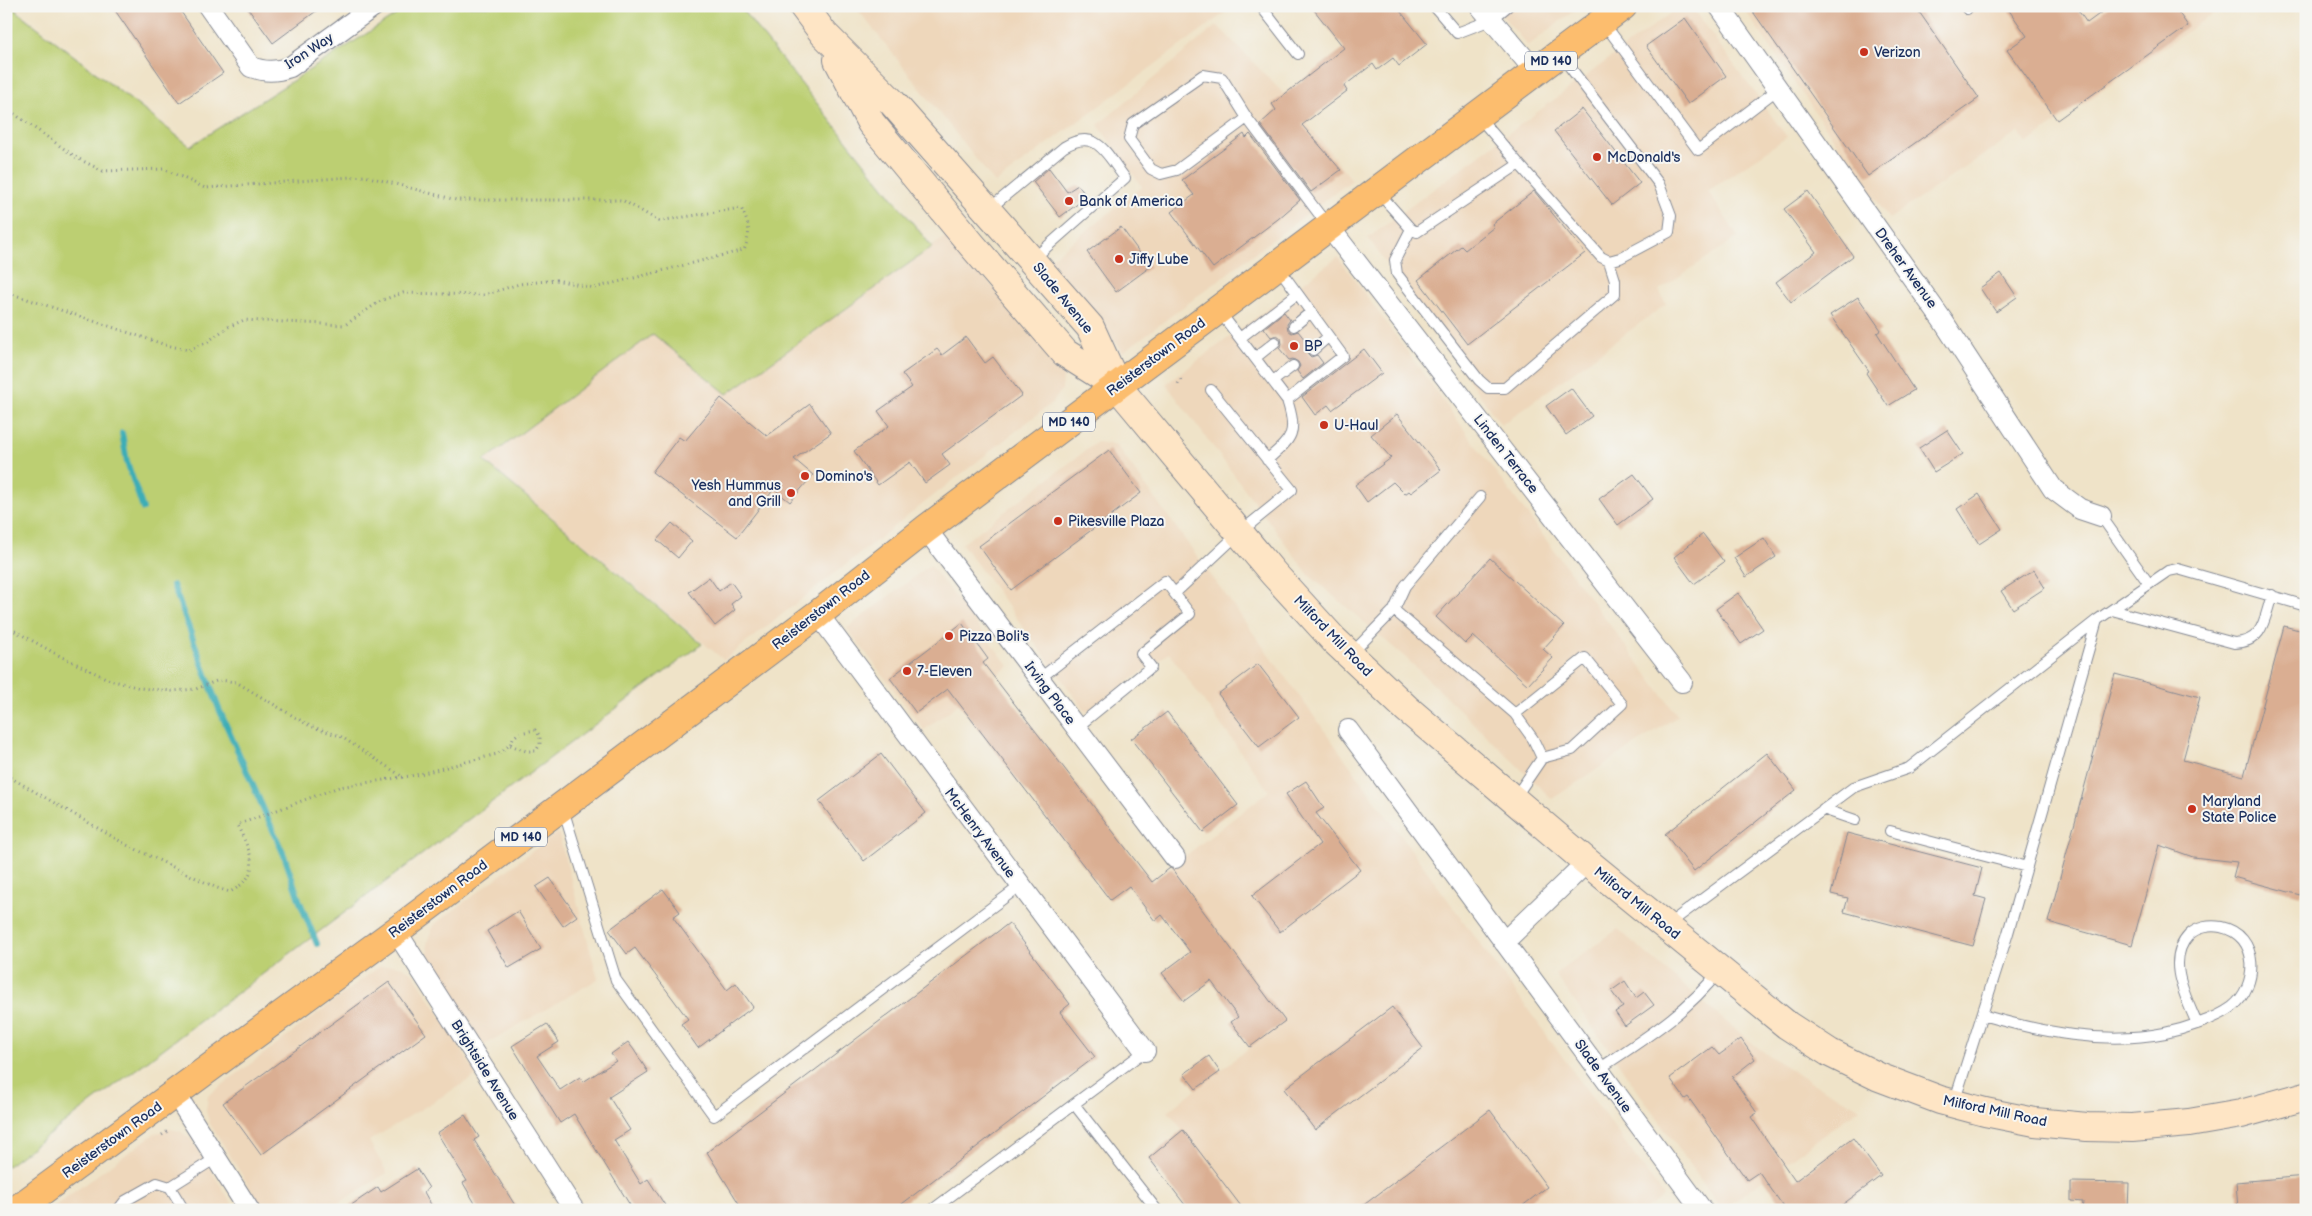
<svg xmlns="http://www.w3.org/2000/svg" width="2312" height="1216" viewBox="0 0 2312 1216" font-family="'Balsamiq Sans',sans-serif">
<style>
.built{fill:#eed7bb}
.green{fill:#bccf72;stroke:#6c7f68}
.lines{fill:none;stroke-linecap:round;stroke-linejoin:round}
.stream{stroke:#3cadb6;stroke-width:6}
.building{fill:#daae92}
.lane-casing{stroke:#858993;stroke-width:12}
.street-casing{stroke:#858993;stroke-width:22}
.secondary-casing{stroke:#858993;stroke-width:30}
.primary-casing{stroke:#858993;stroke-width:30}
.path{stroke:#858993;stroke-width:3;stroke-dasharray:1 4;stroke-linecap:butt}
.lane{stroke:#fff;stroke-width:10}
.street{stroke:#fff;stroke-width:20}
.secondary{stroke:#fee5c5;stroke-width:28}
.primary{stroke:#fcbd6e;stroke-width:28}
.poi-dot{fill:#c8321e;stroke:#f6f6f2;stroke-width:2}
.labels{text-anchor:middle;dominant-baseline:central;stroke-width:4;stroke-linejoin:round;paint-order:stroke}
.shield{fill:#f6f6f2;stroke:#5d6b8a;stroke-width:1}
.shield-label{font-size:12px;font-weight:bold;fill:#1b2f5e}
.street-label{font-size:14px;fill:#1b2f5e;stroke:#f6f6f2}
.poi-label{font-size:14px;fill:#1b2f5e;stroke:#f6f6f2;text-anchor:start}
</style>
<rect width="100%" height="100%" fill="#f6f6f2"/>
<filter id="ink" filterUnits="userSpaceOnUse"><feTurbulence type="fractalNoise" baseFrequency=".02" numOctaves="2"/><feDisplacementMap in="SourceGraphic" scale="10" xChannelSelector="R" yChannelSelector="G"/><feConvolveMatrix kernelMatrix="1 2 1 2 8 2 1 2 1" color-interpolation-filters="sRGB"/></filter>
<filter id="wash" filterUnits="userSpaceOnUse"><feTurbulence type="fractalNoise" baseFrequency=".0096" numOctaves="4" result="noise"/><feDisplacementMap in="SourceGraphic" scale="20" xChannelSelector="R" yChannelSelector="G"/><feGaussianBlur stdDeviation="1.12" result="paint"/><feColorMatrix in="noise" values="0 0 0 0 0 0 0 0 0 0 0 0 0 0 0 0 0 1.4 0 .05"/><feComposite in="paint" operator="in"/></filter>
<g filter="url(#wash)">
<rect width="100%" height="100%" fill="#efe3c8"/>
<path class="built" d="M 855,6 L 1234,6 L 995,183 Z
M 1494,6 L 1580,6 L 1528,46 Z
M 1680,6 L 1691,6 L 1787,137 L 1708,191 L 1738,237 L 1659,290 L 1666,304 L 1501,425 L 1368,238 Z
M 1742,6 L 2224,6 L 2026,144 L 2019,131 L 1889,219 Z
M 1217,25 L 1282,92 L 1352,180 L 1123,352 L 1049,260 L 1142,187 L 1098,125 Z
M 948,235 L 1053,356 L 1063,378 L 1062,390 L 1053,402 L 724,660 L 484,461 L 653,334 L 727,394 Z
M 1338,257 L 1476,446 L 1678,716 L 1552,799 L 1406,658 L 1309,575 L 1166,384 Z
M 1097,442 L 1116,445 L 1664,1196 L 1646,1210 L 1244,1210 L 1168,1111 L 1285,1020 L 1171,867 L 1269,791 L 1169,653 L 1086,712 L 962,544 Z
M 930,565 L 1009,666 L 924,730 L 847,628 Z
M 558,832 L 598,979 L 484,1045 L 429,957 L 427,945 L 429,936 L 435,924 Z
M 1618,929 L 1719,1016 L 1765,1053 L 1812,1083 L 1860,1108 L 1722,1210 L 1555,974 Z
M 392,965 L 403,967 L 414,974 L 477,1075 L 369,1141 L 387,1173 L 328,1210 L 264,1210 L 210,1124 L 206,1111 L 208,1096 L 379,967 Z
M 169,1129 L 180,1131 L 191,1139 L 236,1210 L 49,1210 L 154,1134 Z"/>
<path class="green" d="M 6,6 L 10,6 L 190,146 L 410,6 L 739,6 L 932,247 L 727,394 L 653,334 L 484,461 L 702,644 L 6,1167 Z"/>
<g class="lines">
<path class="stream" d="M 122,433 L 127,462 L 143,509
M 173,585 L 219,709 L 284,855 L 300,902 L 317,944"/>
</g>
<g id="blocks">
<path class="building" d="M 112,6 L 177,6 L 223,73 L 179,103 Z
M 246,6 L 323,6 L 273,43 Z
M 1311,6 L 1396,6 L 1427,44 L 1399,66 L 1393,58 L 1377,70 L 1373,64 L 1344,86 L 1347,91 L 1302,125 L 1341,170 L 1311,192 L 1260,124 L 1276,110 L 1272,104 L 1344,48 Z
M 1749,6 L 1915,6 L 1979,98 L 1868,176 Z
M 2006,6 L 2075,6 L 2087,23 L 2110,6 L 2174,6 L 2188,26 L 2057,120 L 2007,50 L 2027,36 Z
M 1685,18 L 1726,76 L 1688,104 L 1646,46 Z
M 1582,109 L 1640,183 L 1612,205 L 1554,131 Z
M 1244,134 L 1246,138 L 1250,134 L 1300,200 L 1278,219 L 1213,268 L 1171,212 L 1194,195 L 1182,180 Z
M 1049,168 L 1067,192 L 1078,185 L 1087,197 L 1060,217 L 1033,182 Z
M 1534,191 L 1585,253 L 1467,344 L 1418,280 L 1461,246 L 1465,250 L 1494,227 L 1492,224 Z
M 1808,191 L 1853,256 L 1791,302 L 1776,282 L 1816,252 L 1784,209 Z
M 1121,227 L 1150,267 L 1116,292 L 1087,252 Z
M 2001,273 L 2017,297 L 1996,312 L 1980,288 Z
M 1858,297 L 1881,330 L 1877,333 L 1914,390 L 1888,406 L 1866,373 L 1869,371 L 1830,315 Z
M 1284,312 L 1290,320 L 1287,324 L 1288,330 L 1292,333 L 1298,331 L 1309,345 L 1306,348 L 1308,354 L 1311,357 L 1317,355 L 1323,363 L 1303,379 L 1297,371 L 1300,366 L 1298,362 L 1293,359 L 1289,360 L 1279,348 L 1282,344 L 1281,338 L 1277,335 L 1271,337 L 1264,328 Z
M 966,337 L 985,363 L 993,357 L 1022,395 L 942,454 L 950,465 L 925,483 L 910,462 L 878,485 L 854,451 L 889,426 L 878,411 L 912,387 L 902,374 L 937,349 L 942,355 Z
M 1364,349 L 1382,373 L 1332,410 L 1328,405 L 1315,415 L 1302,397 Z
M 1571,388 L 1592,416 L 1566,435 L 1546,406 Z
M 721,398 L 767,436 L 810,404 L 831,433 L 794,459 L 813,475 L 790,502 L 774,489 L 737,537 L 652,472 L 679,437 L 685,441 Z
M 1397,414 L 1441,470 L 1411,493 L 1409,491 L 1405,494 L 1393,482 L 1367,502 L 1355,485 L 1391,458 L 1371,435 Z
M 1947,430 L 1963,454 L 1934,472 L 1919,448 Z
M 1109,450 L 1141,493 L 1011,590 L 979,546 Z
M 1634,474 L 1653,499 L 1618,525 L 1599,499 Z
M 1979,494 L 2002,529 L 1979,544 L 1957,509 Z
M 672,523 L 692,541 L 678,558 L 657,540 Z
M 1703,534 L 1724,562 L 1694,584 L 1674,557 Z
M 1764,538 L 1776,557 L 1746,577 L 1734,558 Z
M 1490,558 L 1564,626 L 1543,649 L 1553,658 L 1528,685 L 1473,636 L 1465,644 L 1436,617 Z
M 2034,570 L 2045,588 L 2013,609 L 2001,591 Z
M 709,577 L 719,591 L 731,582 L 741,596 L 731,604 L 735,610 L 715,626 L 689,592 Z
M 1738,593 L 1763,629 L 1741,644 L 1716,609 Z
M 962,623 L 988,659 L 983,663 L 1152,882 L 1170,868 L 1172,869 L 1285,1021 L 1250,1047 L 1231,1022 L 1238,1017 L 1211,981 L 1184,1001 L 1162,973 L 1190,952 L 1162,915 L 1155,921 L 1129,886 L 1110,900 L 948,689 L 916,713 L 890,678 Z
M 2284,626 L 2306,632 L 2306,874 L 2300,895 L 2233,877 L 2237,862 L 2193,857 L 2159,845 L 2132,945 L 2048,922 L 2115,674 L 2200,697 L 2183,760 L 2244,776 Z
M 1258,664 L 1299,717 L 1259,747 L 1218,694 Z
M 1167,712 L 1238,805 L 1203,832 L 1131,739 Z
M 1767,753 L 1796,790 L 1694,871 L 1665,834 Z
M 881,754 L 926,813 L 864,861 L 819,801 Z
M 1306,781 L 1324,808 L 1316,813 L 1360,870 L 1280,932 L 1252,896 L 1320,844 L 1286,794 Z
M 1847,833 L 1982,868 L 1975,896 L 1986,899 L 1973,946 L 1844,912 L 1848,898 L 1831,894 Z
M 550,878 L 577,916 L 563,926 L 536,887 Z
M 663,889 L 680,912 L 673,917 L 727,990 L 736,983 L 753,1007 L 698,1048 L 681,1024 L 688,1019 L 635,948 L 627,954 L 609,930 Z
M 518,911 L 541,949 L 509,968 L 487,931 Z
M 1009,923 L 1070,1004 L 1060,1012 L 1095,1057 L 894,1210 L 743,1210 L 707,1152 Z
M 1625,981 L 1636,998 L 1644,992 L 1654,1005 L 1625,1026 L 1615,1012 L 1623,1007 L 1611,991 Z
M 389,982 L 426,1034 L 261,1155 L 223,1103 Z
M 1392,1007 L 1423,1048 L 1315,1130 L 1284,1089 Z
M 547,1024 L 559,1042 L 537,1056 L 560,1090 L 580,1077 L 583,1082 L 616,1061 L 611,1054 L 628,1042 L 634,1050 L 648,1072 L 609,1097 L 630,1130 L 614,1140 L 641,1184 L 648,1179 L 668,1210 L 633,1210 L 574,1114 L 560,1123 L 512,1046 Z
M 1741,1039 L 1755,1059 L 1732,1077 L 1757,1113 L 1751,1117 L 1795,1181 L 1853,1138 L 1881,1176 L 1835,1210 L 1786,1210 L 1759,1172 L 1747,1180 L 1688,1097 L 1685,1099 L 1670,1078 L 1712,1047 L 1719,1055 Z
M 1209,1056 L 1220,1072 L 1196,1089 L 1184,1074 Z
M 1490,1110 L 1547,1187 L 1517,1210 L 1357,1210 Z
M 465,1115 L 479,1137 L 474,1140 L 518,1210 L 479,1210 L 463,1183 L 467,1181 L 437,1133 Z
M 1183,1130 L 1244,1210 L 1189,1210 L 1149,1158 Z
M 417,1169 L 429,1188 L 424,1192 L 434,1210 L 344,1210 L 378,1187 L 381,1192 Z
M 2306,1176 L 2306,1210 L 2238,1210 L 2236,1182 Z
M 2071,1182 L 2129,1183 L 2128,1210 L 2082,1210 L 2083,1202 L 2071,1201 Z"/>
</g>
</g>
<g filter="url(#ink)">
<use href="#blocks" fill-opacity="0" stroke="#858993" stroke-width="1"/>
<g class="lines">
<g class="lane-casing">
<path id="lane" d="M 1266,6 L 1263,9 L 1298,54
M 1434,6 L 1457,33 L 1491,20 L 1508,6
M 1965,6 L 1967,9
M 1603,22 L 1698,150 L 1778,89
M 1247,118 L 1177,170 L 1161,174 L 1151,169 L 1129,139 L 1133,124 L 1203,75 L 1222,78 L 1247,118 L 1328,226
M 1519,164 L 1601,257 L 1609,261 L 1620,258 L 1669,232 L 1671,216 L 1659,184 L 1560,54
M 1378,192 L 1411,229 L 1417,232 L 1519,164 L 1478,116
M 989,209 L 1064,147 C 1097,127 1106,154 1125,178 L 1032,260
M 1411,229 L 1395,260 L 1397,274 L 1479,380 L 1488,388 L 1505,388 L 1615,294 L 1615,280 L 1609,261
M 1219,311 L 1287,400 L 1343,356 L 1278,267
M 1294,326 L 1311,312
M 1240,338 L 1297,294
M 1313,350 L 1328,337
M 1255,358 L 1275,342
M 1273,381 L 1293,366
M 1267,460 C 1292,438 1298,434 1287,400
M 2101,516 L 2149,584
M 1175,593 L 1239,533 L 1292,490 L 1211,390
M 1394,610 L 1405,586 L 1480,497
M 2112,610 L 2234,643 C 2264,642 2264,619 2272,595
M 1351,654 L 1394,610 L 1515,714 L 1533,739 L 1542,758 L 1514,799
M 1039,679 L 1165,581 L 1190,614 L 1141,654 L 1151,667 L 1076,728
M 1515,714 L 1585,658 L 1622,704 L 1572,750 L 1542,758
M 563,809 L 616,980 L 714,1116 L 1020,886
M 1823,809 L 1855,820
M 1890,831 L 2027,867
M 1666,926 L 1854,787 L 1909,768 L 2097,620
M 1982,1015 C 2041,1032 2103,1045 2165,1033 C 2184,1029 2216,1019 2232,1007 C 2259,986 2260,935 2221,927 C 2210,925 2197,927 2189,935 C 2165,960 2186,997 2197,1024
M 1599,1069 C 1642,1040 1687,1013 1719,971
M 1954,1103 L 2008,933 L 2097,620 L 2168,571 L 2178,569 L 2306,606
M 1074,1104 L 1157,1210
M 170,1187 L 184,1210
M 118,1210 L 125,1201 L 157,1183 L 170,1187 L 216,1158
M 932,1210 L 1145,1051"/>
</g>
<g class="street-casing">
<path id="street" d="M 208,6 L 251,67 C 265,72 275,72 290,67 L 374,6
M 1480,6 L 1536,72
M 1719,6 L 1943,321 L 2053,489 L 2080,509 L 2101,516
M 1329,227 L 1682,682
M 926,529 L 1175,858
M 818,614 L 1145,1051
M 1348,730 L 1702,1210
M 396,931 L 574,1210
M 1504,942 L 1587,862
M 175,1093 L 249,1210"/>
</g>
<g class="secondary-casing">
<path id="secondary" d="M 803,6 L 824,34 L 891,101 L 1090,327 L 1117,386 L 1273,573 L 1334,640 L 1407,709 L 1587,862 L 1787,1025 L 1830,1053 L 1879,1077 L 1940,1100 L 1985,1112 L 2035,1122 L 2087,1127 L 2132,1128 L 2189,1123 L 2241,1114 L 2306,1096
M 838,60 L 871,123 L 972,245 L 1065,353 L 1117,386"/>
</g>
<g class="primary-casing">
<path id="primary" d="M 16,1210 L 396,931 L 818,614 L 926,529 L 1623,6"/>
</g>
<path class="path" d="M 6,108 L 77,158 L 103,171 L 164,169 L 205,188 L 365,176 L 456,200 L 622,200 L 659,221 L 741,208 C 750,226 751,232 744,250 L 594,288 L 556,280 L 519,284 L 484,295 L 403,293 L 382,300 L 345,325 L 244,320 L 228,327 L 207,342 L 189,350 L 166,345 L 6,292
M 1178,384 L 1181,380 L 1180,376
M 6,626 L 58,655 L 110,680 L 140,688 L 172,691 L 196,689 L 219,680 L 236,682 L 310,726 L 340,736 L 403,777
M 6,775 L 127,845 L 217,888 L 230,892 C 264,874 251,853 237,825 L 339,787 L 416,775 L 497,754 L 510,745 L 513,738 L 519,733 L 535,730 L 540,736 L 540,744 L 536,751 L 526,751 L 510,745
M 162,1135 L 168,1131"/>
<use href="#lane" class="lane"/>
<use href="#street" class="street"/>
<use href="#secondary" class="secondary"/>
<use href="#primary" class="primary"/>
</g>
</g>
<g class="poi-dot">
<circle cx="1864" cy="52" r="5"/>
<circle cx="1597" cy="157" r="5"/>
<circle cx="1069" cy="201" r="5"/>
<circle cx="1119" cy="259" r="5"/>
<circle cx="1294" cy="346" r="5"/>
<circle cx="1324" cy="425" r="5"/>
<circle cx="805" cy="476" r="5"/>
<circle cx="791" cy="493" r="5"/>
<circle cx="1058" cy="521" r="5"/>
<circle cx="949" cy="636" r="5"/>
<circle cx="907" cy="671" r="5"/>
<circle cx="2192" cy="809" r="5"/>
</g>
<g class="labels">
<g class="shield">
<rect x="1525" y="51.5" width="52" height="19" rx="4"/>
<rect x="1043" y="412.5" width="52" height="19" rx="4"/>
<rect x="495" y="827.5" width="52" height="19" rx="4"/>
</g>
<g class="shield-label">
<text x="1551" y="61">MD 140</text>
<text x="1069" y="422">MD 140</text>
<text x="521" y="837">MD 140</text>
</g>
<g class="street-label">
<text transform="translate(309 51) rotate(-33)">Iron Way</text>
<text transform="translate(1906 268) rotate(54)">Dreher Avenue</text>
<text transform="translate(1063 298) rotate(51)">Slade Avenue</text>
<text transform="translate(1156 357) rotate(-37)">Reisterstown Road</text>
<text transform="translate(1506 454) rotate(52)">Linden Terrace</text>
<text transform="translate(821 610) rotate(-38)">Reisterstown Road</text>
<text transform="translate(1333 636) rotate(46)">Milford Mill Road</text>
<text transform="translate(1050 693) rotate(53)">Irving Place</text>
<text transform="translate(980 833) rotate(53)">McHenry Avenue</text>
<text transform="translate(438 899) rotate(-37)">Reisterstown Road</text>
<text transform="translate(1637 903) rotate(39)">Milford Mill Road</text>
<text transform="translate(485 1070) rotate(58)">Brightside Avenue</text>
<text transform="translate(1603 1076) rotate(54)">Slade Avenue</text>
<text transform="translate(1995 1111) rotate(12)">Milford Mill Road</text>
<text transform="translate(112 1140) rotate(-36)">Reisterstown Road</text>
</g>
<g class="poi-label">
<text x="1874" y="52">Verizon</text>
<text x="1607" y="157">McDonald's</text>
<text x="1079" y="201">Bank of America</text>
<text x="1129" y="259">Jiffy Lube</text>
<text x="1304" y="346">BP</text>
<text x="1334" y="425">U-Haul</text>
<text x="815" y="476">Domino's</text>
<text x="781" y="485" text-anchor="end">Yesh Hummus<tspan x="781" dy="16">and Grill</tspan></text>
<text x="1068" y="521">Pikesville Plaza</text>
<text x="959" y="636">Pizza Boli's</text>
<text x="917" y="671">7-Eleven</text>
<text x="2202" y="801">Maryland<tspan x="2202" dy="16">State Police</tspan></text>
</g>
</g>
<rect width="2312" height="1216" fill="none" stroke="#f6f6f2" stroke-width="25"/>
</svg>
